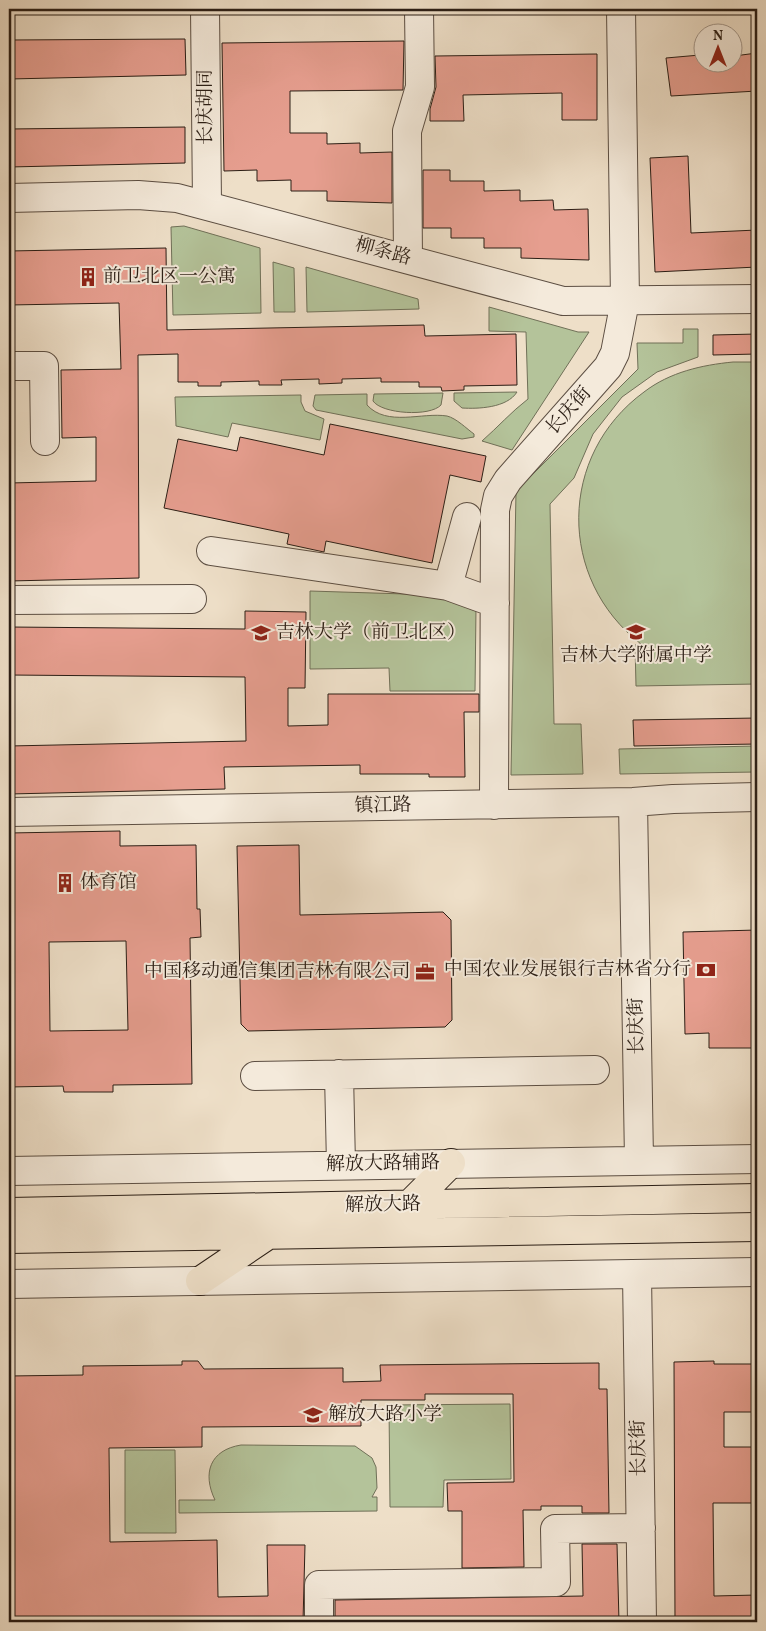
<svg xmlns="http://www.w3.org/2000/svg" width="766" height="1631" viewBox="0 0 766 1631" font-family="Vollkorn,'Noto Serif SC',serif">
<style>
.green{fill:#b4c39a;stroke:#707058}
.building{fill:#e69e8f;stroke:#2b1e15;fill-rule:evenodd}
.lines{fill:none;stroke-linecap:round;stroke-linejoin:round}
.minor-casing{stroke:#5c4e42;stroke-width:30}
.major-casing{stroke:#2b1e15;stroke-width:30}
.minor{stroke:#f4eadb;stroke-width:28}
.major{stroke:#eedfc8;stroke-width:28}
.labels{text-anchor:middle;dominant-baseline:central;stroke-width:4;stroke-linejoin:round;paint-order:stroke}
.street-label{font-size:19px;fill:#2b1e15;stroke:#f4eadb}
.poi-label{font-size:19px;fill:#2b1e15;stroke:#f4eadb;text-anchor:start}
</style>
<rect width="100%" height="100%" fill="#eedfc8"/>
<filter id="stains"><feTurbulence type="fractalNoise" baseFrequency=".004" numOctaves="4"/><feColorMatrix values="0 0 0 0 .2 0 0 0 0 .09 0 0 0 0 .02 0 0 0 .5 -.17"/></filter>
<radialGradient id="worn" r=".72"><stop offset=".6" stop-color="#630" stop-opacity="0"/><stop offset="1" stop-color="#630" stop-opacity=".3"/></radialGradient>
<path class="green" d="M 184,226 L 260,248 L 261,313 L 173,315 L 171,227 Z
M 273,262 L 294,268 L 295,312 L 274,312 Z
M 306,267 L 418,299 L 419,309 L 307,312 Z
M 489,307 L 578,332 L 589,332 L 512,450 L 482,441 C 498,427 511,412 528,399 L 526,332 L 489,331 Z
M 683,329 L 698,329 L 698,357 L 657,372 L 622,397 L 593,434 L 574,478 L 550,504 L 554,724 L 581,724 L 583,774 L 511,775 L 516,491 L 638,369 L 637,343 L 683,343 Z
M 733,362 L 757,362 L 757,684 L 636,686 L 635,645 L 641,644 C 557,579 558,455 644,392 C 670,372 702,365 733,362 Z
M 517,392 C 507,408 478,409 462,408 L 454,401 L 454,393 Z
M 443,393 L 441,405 C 430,417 382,414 373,401 L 374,394 Z
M 367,394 L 367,405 C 387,427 422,412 447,416 C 456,418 467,429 474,434 L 474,437 L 462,439 L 316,410 L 313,406 L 315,395 Z
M 301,395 L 301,402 L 305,411 L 324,419 L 320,440 L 232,423 L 228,437 L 176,426 L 175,397 Z
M 310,591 L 437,595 L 476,608 L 475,691 L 390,691 L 389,668 L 310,669 Z
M 757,746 L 757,772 L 620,774 L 619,749 Z
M 510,1404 L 511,1479 L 444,1480 L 443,1507 L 390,1507 L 389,1405 Z
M 241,1445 L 355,1446 L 372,1458 L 376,1467 L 377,1488 L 372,1497 L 377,1497 L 377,1511 L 179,1513 L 179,1500 L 215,1500 C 202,1473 210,1450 241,1445 Z
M 125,1450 L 175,1450 L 176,1533 L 125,1533 Z"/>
<path class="building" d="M 185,39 L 186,75 L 9,79 L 9,40 Z
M 404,41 L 403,90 L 290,91 L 290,133 L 327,133 L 327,144 L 360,143 L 360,153 L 392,152 L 392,203 L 327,201 L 327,191 L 291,191 L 291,180 L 257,181 L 257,170 L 224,171 L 222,43 Z
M 757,53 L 757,91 L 671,96 L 666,58 L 700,55 L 700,58 L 704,58 L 704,62 L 734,62 L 734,56 Z
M 597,54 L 597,120 L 562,120 L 562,93 L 463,95 L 464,121 L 430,121 L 430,109 L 436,87 L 435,56 Z
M 185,127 L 185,163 L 9,167 L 9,129 Z
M 688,156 L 691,233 L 757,230 L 757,267 L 655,272 L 650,158 Z
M 423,170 L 450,170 L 450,181 L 484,181 L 484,191 L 520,190 L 520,201 L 553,200 L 554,210 L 588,209 L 589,260 L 521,258 L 521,248 L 484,248 L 484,238 L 451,238 L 451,228 L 423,228 Z
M 166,248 L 167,330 L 424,325 L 425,336 L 516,334 L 517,385 L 464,386 L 464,390 L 442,391 L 441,387 L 419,387 L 419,382 L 381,382 L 381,378 L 342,379 L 342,383 L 319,384 L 319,379 L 281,380 L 282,385 L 259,385 L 259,381 L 221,382 L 221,386 L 198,386 L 198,382 L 178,382 L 178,354 L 138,355 L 139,578 L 9,581 L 9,483 L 96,481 L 96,437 L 62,438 L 61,370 L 121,369 L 119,303 L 9,305 L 9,251 Z
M 757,334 L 757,354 L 713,355 L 713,335 Z
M 330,424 L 486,456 L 481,482 L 450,475 L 432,563 L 326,541 L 324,552 L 287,544 L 289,534 L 164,508 L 178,439 L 237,451 L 240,437 L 324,455 Z
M 245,611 L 306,612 L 305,688 L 288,688 L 288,726 L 328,725 L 328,694 L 479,694 L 479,712 L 464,712 L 465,777 L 429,777 L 429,774 L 360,774 L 360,765 L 224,767 L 225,789 L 9,794 L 9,746 L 246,741 L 245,677 L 9,675 L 9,627 L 245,629 Z
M 757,718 L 757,744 L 634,746 L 633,720 Z
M 120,831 L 120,846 L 196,845 L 197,909 L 200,909 L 201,937 L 190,938 L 192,1084 L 113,1085 L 113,1092 L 64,1092 L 63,1086 L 9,1087 L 9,833 ZM 126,941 L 128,1030 L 50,1031 L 49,942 Z
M 299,845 L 300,915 L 443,912 L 451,920 L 452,1020 L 445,1027 L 248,1031 L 241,1024 L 237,846 Z
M 757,930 L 757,1048 L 709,1048 L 709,1033 L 685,1034 L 683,932 Z
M 182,1361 L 198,1361 L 204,1369 L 343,1368 L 343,1382 L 381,1381 L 380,1365 L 599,1363 L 599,1389 L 607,1389 L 609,1513 L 582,1513 L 582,1506 L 541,1506 L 541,1510 L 523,1510 L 524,1567 L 462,1568 L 462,1511 L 448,1511 L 447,1483 L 514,1482 L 513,1394 L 425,1394 L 425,1400 L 361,1400 L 361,1426 L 202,1427 L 202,1447 L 109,1448 L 110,1542 L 217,1540 L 218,1597 L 268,1596 L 267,1545 L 305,1545 L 303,1622 L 9,1622 L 9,1376 L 83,1375 L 83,1366 L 182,1365 Z
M 714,1361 L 714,1364 L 757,1364 L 757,1412 L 724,1412 L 724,1447 L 757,1447 L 757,1503 L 713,1503 L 714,1596 L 757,1595 L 757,1622 L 675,1622 L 674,1362 Z
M 582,1544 L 617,1544 L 619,1622 L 335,1622 L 335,1600 L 583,1596 Z"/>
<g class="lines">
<g class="minor-casing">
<path id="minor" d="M 205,9 L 207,204
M 9,198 L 138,195 L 177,198 L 563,301 L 757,299
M 408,259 L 407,131 L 420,87 L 419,9
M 9,366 L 44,366 L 45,441
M 211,551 L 448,586 L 495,603
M 448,586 L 467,517
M 9,600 L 192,599
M 633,802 L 639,1160
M 494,805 L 495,510 L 498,496 L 508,480 L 608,367 L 615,353 L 625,301 L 621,9
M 9,812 L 633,802 L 673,799 L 757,797
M 339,1074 L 341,1165
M 255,1076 L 595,1070
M 9,1171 L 757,1159
M 637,1274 L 642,1622
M 9,1284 L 757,1272
M 319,1622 L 319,1585 L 556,1582 L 555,1529 L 641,1528"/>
</g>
<g class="major-casing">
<path id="major" d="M 410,1204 L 451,1163
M 9,1212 L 757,1198
M 9,1239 L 757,1227
M 200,1281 L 268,1235"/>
</g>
<use href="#minor" class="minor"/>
<use href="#major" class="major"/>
</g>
<defs>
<g id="building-bare" transform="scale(1.5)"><path d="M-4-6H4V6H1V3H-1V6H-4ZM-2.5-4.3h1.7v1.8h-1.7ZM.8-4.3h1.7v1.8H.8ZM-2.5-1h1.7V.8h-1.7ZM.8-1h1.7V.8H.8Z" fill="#8f2418" stroke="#f4eadb" stroke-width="2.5" paint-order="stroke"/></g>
<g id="school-bare" transform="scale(1.5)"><path d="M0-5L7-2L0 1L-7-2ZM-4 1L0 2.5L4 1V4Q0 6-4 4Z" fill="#8f2418" stroke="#f4eadb" stroke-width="2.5" paint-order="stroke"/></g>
<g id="university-bare" transform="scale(1.5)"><path d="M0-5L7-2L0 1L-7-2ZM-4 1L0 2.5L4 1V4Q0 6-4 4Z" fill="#8f2418" stroke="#f4eadb" stroke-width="2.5" paint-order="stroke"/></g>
<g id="bank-bare" transform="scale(1.5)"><path d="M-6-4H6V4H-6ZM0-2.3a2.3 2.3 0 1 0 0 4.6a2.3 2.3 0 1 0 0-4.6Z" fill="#8f2418" stroke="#f4eadb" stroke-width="2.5" paint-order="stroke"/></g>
<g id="office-bare" transform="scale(1.5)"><path d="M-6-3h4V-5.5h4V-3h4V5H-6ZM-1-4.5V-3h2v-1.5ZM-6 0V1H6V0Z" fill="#8f2418" stroke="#f4eadb" stroke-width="2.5" paint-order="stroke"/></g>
</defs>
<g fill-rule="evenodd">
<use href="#building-bare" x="88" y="277"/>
<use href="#school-bare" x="636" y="632"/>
<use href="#university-bare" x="261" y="633"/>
<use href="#building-bare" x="65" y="883"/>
<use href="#bank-bare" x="706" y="970"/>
<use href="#office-bare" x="425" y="972"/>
<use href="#school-bare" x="313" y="1415"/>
</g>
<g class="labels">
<g class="street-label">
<text transform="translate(206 107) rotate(-90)">长庆胡同</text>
<text transform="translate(383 252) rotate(15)">柳条路</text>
<text transform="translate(569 411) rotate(-48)">长庆街</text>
<text transform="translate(383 806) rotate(-1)">镇江路</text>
<text transform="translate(637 1026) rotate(-91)">长庆街</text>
<text transform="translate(383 1164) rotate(-1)">解放大路辅路</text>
<text transform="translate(383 1205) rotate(-1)">解放大路</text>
<text transform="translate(639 1448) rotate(-91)">长庆街</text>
</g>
<g class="poi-label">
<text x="103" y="277">前卫北区一公寓</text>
<text x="276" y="633">吉林大学（前卫北区）</text>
<text x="636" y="656" text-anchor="middle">吉林大学附属中学</text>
<text x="80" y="883">体育馆</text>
<text x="691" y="970" text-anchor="end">中国农业发展银行吉林省分行</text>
<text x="410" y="972" text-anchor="end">中国移动通信集团吉林有限公司</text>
<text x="328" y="1415">解放大路小学</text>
</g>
</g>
<rect width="766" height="1631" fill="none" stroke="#eedfc8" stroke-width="30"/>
<rect x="10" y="10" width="746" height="1611" fill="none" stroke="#2b1e15" stroke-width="2.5"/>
<rect x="15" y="15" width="736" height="1601" fill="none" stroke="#2b1e15"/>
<g transform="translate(718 48)"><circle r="24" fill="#f4eadb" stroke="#a4988c"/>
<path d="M0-4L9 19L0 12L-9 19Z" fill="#8f2418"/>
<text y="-8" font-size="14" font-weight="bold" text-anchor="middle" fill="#2b1e15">N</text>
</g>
<rect width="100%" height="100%" filter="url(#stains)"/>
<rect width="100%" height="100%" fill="url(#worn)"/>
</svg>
